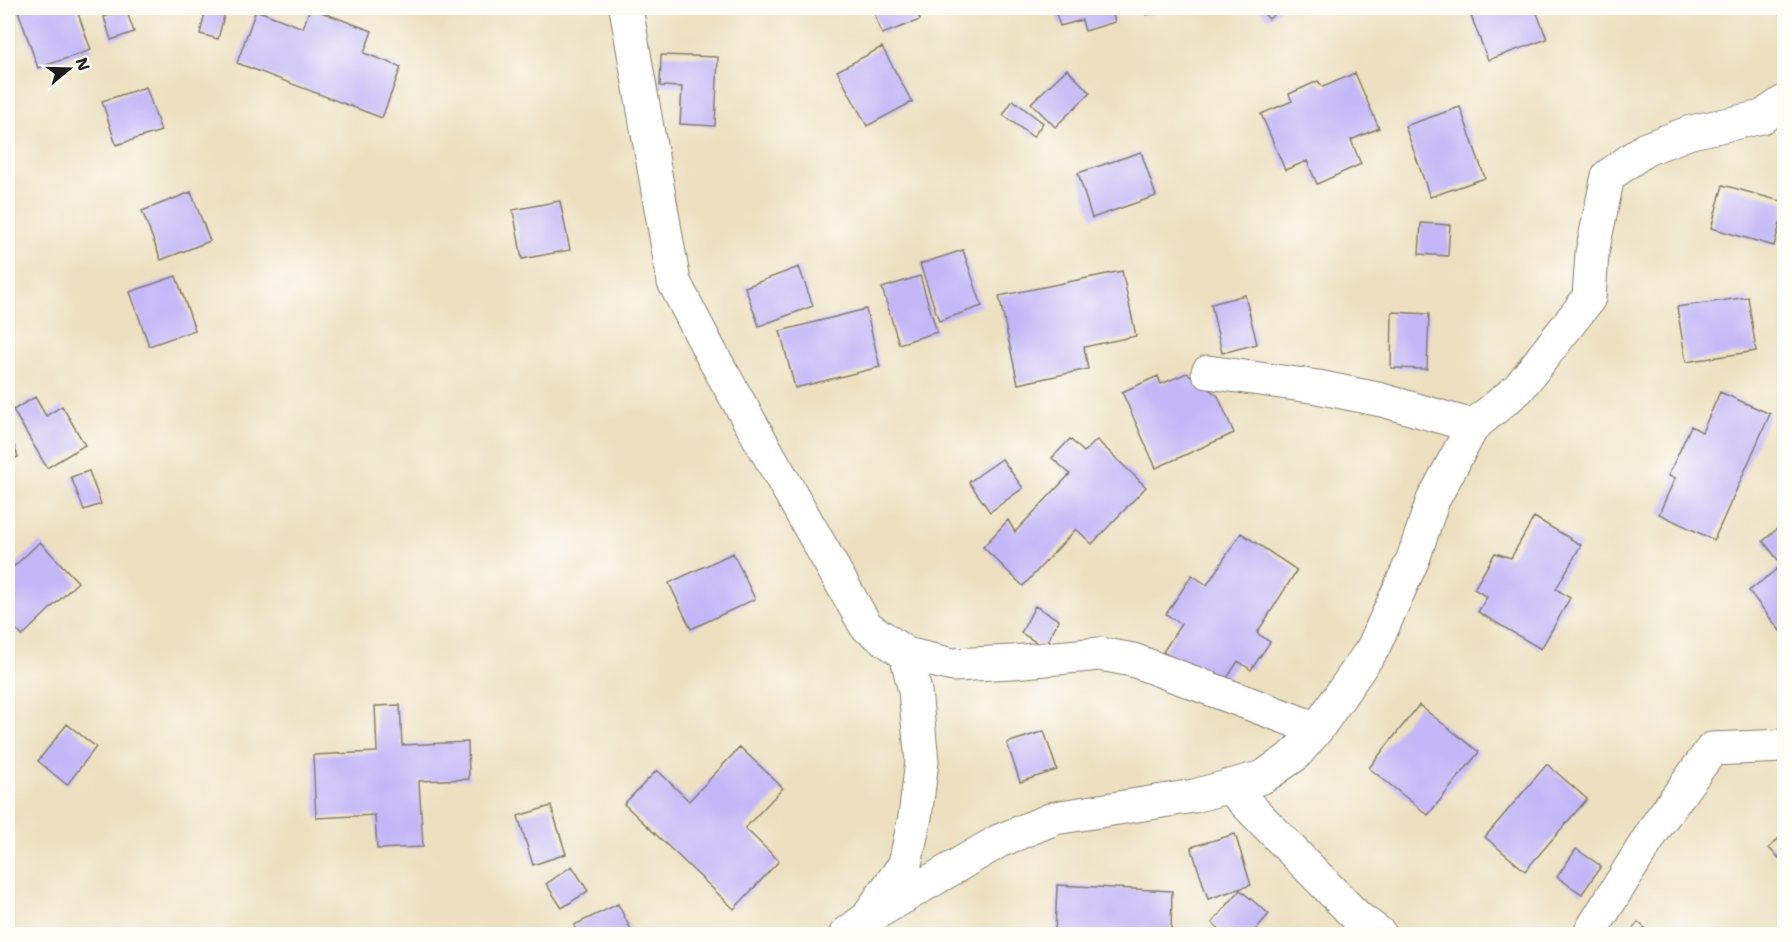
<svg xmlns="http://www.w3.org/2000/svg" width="1792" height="942" viewBox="0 0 1792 942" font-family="'Shantell Sans',sans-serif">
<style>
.building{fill:#c3b7f7}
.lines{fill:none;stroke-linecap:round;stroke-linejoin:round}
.street-casing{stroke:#847e6e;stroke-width:35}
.street{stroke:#fff;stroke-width:33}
</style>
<rect width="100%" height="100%" fill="#fdfcf7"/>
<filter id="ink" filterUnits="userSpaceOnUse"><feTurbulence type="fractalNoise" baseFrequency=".0167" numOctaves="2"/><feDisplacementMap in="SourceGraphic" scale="12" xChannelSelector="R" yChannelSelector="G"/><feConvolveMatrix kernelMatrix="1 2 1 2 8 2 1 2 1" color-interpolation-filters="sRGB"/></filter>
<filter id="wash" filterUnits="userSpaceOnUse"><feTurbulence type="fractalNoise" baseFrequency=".008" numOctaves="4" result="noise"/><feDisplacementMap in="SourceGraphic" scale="24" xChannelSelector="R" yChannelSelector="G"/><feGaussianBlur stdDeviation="1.35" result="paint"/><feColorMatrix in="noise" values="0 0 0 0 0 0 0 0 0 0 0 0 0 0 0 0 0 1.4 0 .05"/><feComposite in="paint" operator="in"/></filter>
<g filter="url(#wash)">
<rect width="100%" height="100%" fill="#ede0c0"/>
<g id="blocks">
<path class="building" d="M 17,8 L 76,8 L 91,50 L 38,68 Z
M 206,8 L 226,8 L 218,39 L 200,34 Z
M 310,8 L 372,31 L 364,53 L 401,67 L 382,118 L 237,63 L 256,10 L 303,28 Z
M 872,8 L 916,8 L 920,20 L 882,34 Z
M 1054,8 L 1111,8 L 1115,22 L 1085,31 L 1082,20 L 1060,26 Z
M 1144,8 L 1177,8 L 1177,9 L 1146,15 Z
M 1258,8 L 1282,8 L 1269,19 Z
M 1468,8 L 1535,8 L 1547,39 L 1488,60 Z
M 126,9 L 134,32 L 111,40 L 104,17 Z
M 882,47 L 912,102 L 867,126 L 837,71 Z
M 661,55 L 718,57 L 715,126 L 680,124 L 682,87 L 660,86 Z
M 1067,69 L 1090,93 L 1055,127 L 1031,103 Z
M 1355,73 L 1379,128 L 1351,140 L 1361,164 L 1317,184 L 1307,161 L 1285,170 L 1261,114 L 1292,101 L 1289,94 L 1318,81 L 1323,87 Z
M 146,87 L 161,131 L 116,145 L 102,101 Z
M 1013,100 L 1043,123 L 1033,137 L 1003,115 Z
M 1460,107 L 1485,178 L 1430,197 L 1405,126 Z
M 1141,152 L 1156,196 L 1092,218 L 1078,173 Z
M 1723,185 L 1784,202 L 1784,209 L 1774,246 L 1711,228 Z
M 191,192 L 210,241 L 161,260 L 142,211 Z
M 560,201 L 570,250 L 522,259 L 513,210 Z
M 1421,223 L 1450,225 L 1448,256 L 1419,254 Z
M 963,250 L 982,306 L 939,321 L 920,264 Z
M 799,267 L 813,306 L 759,326 L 745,287 Z
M 1122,271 L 1136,336 L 1084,347 L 1088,369 L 1018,384 L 999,296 Z
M 176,276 L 195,330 L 149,346 L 130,292 Z
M 920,276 L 937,332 L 899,344 L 882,288 Z
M 1245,295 L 1257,344 L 1222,353 L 1211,304 Z
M 1748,297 L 1756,351 L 1686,362 L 1677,307 Z
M 866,309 L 880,367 L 795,388 L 780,331 Z
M 1392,312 L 1429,314 L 1427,369 L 1391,368 Z
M 1187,373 L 1218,396 L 1234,433 L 1156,468 L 1122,392 L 1158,376 L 1161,384 Z
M 1720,392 L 1770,414 L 1714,540 L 1659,514 L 1675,478 L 1668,476 L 1691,426 L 1702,432 Z
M 35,397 L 46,416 L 62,406 L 85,445 L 47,468 L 13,410 Z
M 8,428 L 18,457 L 8,460 Z
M 1070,439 L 1084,452 L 1097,440 L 1146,487 L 1092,544 L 1076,529 L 1023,586 L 983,547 L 1008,520 L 1015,532 L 1070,474 L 1052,458 Z
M 1002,459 L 1023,488 L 990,512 L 969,482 Z
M 89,471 L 101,504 L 84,510 L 71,477 Z
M 1534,517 L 1581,545 L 1556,589 L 1570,598 L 1541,649 L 1478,612 L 1487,597 L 1474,589 L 1495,553 L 1511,558 Z
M 1784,523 L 1784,636 L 1749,591 L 1782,565 L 1763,541 Z
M 1241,533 L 1297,570 L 1257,633 L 1270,642 L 1251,670 L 1238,661 L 1220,689 L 1163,652 L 1181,624 L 1166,614 L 1192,575 L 1207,585 Z
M 40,542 L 78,582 L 22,636 L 8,620 L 8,572 Z
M 733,553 L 755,599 L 691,629 L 669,583 Z
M 1035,606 L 1059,620 L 1044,647 L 1021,633 Z
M 400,705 L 402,745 L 468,742 L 469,779 L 419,781 L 423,847 L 377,849 L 375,815 L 316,818 L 313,755 L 377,752 L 375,706 Z
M 1419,705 L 1479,752 L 1428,815 L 1369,768 Z
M 67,724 L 96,747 L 67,785 L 38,761 Z
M 1044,731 L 1057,770 L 1020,782 L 1007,743 Z
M 740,747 L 783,788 L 745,828 L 779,861 L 734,909 L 624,804 L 657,770 L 689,801 Z
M 1547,764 L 1587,799 L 1525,871 L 1485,837 Z
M 551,806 L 566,854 L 533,865 L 518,816 Z
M 1784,833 L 1784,863 L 1769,848 Z
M 1235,834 L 1251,885 L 1208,899 L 1191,847 Z
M 1576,849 L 1601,866 L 1582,894 L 1557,877 Z
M 572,866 L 588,891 L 562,908 L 546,884 Z
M 1057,885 L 1172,891 L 1171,934 L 1055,934 Z
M 1240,890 L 1269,914 L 1252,934 L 1226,934 L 1212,923 Z
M 618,904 L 633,934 L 578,934 L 574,925 Z
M 1638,922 L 1652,934 L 1628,934 Z"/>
</g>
</g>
<g filter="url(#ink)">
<use href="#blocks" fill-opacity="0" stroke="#847e6e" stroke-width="1.5"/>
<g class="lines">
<g class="street-casing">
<path id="street" d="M 626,8 L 674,282 L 713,357 L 866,626 L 906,654 L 953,665 L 1013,662 L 1100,654 L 1133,660 L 1317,729
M 1208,372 L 1318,387 L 1382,400 L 1473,426
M 1229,786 L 1357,917 L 1380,934
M 872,910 L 905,864 L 915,817 L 922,761 L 915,691 L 906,654
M 846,934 L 866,919 L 999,841 L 1055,818 L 1194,796 L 1263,777 L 1295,755 L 1317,729 L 1373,648 L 1413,559 L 1433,500 L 1473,426 L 1518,389 L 1589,298 L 1592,253 L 1608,176 L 1646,149 L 1691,132 L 1762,117 L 1784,102
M 1589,934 L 1659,822 L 1712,749 L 1784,746"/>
</g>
<use href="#street" class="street"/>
</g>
</g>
<rect width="1792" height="942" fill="none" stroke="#fdfcf7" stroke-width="30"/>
<g transform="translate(69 69) rotate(71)" stroke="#fdfcf7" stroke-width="4.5" paint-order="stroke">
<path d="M0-4.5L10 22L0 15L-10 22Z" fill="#1c1c1c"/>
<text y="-9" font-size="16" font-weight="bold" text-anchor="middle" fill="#1c1c1c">N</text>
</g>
</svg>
